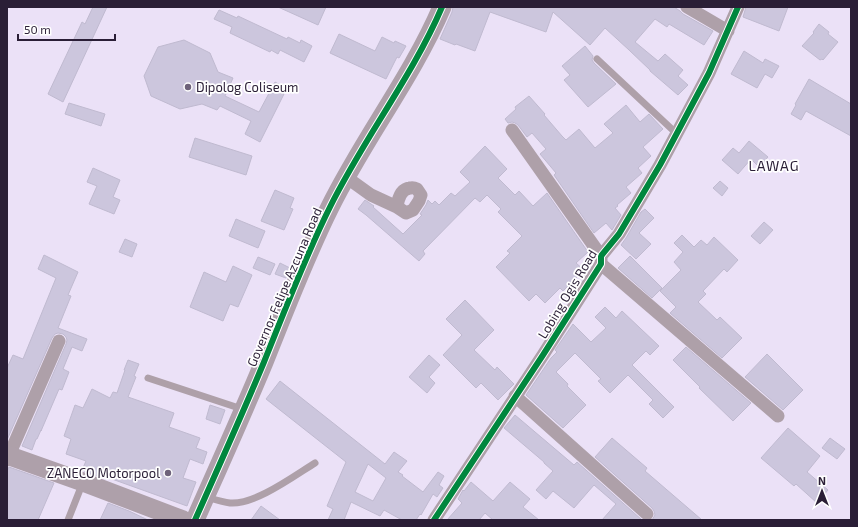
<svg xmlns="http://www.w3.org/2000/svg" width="858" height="527" viewBox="0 0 858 527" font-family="'Exo 2',sans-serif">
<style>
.building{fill:#ccc6dd;stroke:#c0bad0;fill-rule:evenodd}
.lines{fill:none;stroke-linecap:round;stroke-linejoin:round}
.lane{stroke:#aea0a9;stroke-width:7}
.street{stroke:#aea0a9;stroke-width:13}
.secondary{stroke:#aea0aa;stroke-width:19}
.cycleway-casing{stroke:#fff;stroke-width:8}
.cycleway{stroke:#00873e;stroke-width:6}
.poi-dot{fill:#6e627a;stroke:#fff;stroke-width:1.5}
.labels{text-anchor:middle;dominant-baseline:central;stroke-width:3.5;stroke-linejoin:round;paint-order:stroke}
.poi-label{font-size:13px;fill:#2a1e36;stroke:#fff;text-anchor:start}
.street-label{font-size:13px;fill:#2a1e36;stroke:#fff}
.neighbourhood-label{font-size:14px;letter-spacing:1px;fill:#2a1e36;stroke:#fff}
</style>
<rect width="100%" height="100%" fill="#ebe1f7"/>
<path class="building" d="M 93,7 L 107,7 L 63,102 L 48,94 L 82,22 L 85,24 Z
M 278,7 L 326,7 L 318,25 Z
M 453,7 L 674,7 L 680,11 L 683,14 L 713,31 L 704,45 L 669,24 L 667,27 L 655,19 L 635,42 L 658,61 L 665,54 L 683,70 L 678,76 L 688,85 L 678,95 L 650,71 L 650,70 L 629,50 L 605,28 L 590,45 L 553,12 L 546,32 L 490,12 L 475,51 L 456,44 L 455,45 L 440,39 L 452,12 Z
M 746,7 L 788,7 L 779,31 L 743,17 Z
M 219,10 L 237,18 L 238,16 L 287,39 L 288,37 L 300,43 L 301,40 L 312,46 L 304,62 L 280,50 L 278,54 L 271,50 L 270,52 L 230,33 L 232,27 L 214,19 Z
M 819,24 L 829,32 L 828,34 L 838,42 L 823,60 L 822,59 L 820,60 L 802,46 L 814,33 L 813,32 Z
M 339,34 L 375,51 L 382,37 L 394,43 L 395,41 L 406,46 L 399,58 L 397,57 L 386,79 L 330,53 Z
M 184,40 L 210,53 L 218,72 L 233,78 L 225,96 L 259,112 L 275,82 L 284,87 L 281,93 L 284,94 L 260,142 L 245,134 L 251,121 L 220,106 L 217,110 L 202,104 L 180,109 L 151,96 L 144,76 L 158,47 Z
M 585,46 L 593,56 L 592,60 L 594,63 L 616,84 L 588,107 L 564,80 L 570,75 L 562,66 Z
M 744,51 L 763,63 L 765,59 L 779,66 L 772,78 L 765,74 L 757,88 L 731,74 Z
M 809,79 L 851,104 L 851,136 L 806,111 L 801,120 L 791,114 L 796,105 L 795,104 Z
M 529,96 L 545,114 L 544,115 L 562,136 L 566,140 L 579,129 L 595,148 L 613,133 L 604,124 L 626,105 L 640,122 L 649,114 L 663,129 L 643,147 L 651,156 L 638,168 L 642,173 L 626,187 L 631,193 L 617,205 L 618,206 L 615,208 L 621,215 L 612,230 L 606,223 L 594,233 L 554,175 L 556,173 L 540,154 L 546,149 L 532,133 L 527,137 L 518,125 L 515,123 L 512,122 L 508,123 L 505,119 L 516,109 L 515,107 Z
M 69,103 L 105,114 L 101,126 L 65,114 Z
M 195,138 L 252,156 L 246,175 L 189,157 Z
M 749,141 L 768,157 L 759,167 L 751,159 L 738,174 L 722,160 L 733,148 L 739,153 Z
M 485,146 L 507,169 L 498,178 L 515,195 L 519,191 L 533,206 L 547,193 L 588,252 L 576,263 L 584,270 L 563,291 L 560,288 L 545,303 L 536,294 L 529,301 L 496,267 L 510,253 L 507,251 L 522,236 L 498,212 L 501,209 L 487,195 L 480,202 L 475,198 L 423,251 L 425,254 L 419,261 L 366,215 L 358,209 L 365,200 L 374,206 L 373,207 L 403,234 L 422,215 L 420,214 L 426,205 L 428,200 L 432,204 L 435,201 L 439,205 L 451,193 L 455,196 L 470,182 L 460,172 Z
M 93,168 L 120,180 L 113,197 L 120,200 L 114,214 L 89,204 L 97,186 L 87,182 Z
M 720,181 L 728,188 L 722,196 L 713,188 Z
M 275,190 L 294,198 L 290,208 L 293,209 L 284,230 L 261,221 Z
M 645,209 L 654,218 L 639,233 L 651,244 L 636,259 L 621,245 L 626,238 L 641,212 Z
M 236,219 L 265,231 L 258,248 L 229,236 Z
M 764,222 L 773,230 L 760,244 L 751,236 Z
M 682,235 L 694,247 L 701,240 L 707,245 L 714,237 L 738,260 L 727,272 L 724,269 L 703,291 L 706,294 L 698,302 L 717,320 L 720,317 L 742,338 L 722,358 L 670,313 L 676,307 L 660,291 L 681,270 L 674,262 L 683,252 L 674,243 Z
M 125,239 L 137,244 L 132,257 L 119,252 Z
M 44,255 L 78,272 L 68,295 L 71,296 L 58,328 L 87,339 L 82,351 L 72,347 L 63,369 L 69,372 L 62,390 L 59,389 L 41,431 L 41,430 L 37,439 L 36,439 L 32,450 L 22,446 L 66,344 L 67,340 L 66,337 L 63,334 L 58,333 L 55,334 L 52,338 L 7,440 L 7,368 L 13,355 L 23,359 L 56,278 L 38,269 Z
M 630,256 L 662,288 L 652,298 L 618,268 Z
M 258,257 L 275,264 L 270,275 L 253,268 Z
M 280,263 L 290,268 L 286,278 L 275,274 Z
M 233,266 L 252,275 L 238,307 L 230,304 L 223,321 L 190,307 L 204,272 L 226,282 Z
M 465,300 L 494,330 L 474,350 L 495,370 L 497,367 L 514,384 L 498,400 L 481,383 L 476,388 L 443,355 L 462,335 L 446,319 Z
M 605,307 L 616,318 L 622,311 L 659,346 L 650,355 L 646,351 L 632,365 L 674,407 L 663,418 L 649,404 L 653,400 L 628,375 L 610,393 L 598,381 L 601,379 L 575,353 L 556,372 L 568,384 L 567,386 L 586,405 L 563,428 L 526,395 L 551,358 L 557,352 L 555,350 L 573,324 L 591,342 L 606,328 L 595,317 Z
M 686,347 L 751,403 L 733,421 L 699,388 L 700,387 L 673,360 Z
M 767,354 L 803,390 L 783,410 L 745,377 Z
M 429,355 L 440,365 L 429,377 L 435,383 L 427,393 L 409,377 Z
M 128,360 L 139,364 L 134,376 L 136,377 L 128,397 L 174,413 L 169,427 L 200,438 L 196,448 L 207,452 L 203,464 L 190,459 L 183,478 L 196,482 L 187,506 L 98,474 L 97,476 L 82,470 L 86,461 L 66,454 L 71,439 L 64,436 L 75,405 L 83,408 L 92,389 L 110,398 L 113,392 L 117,393 L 125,370 L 124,370 Z
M 280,381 L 385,464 L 394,452 L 407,461 L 398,472 L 403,475 L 402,476 L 423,492 L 438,472 L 444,476 L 439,485 L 443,488 L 437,497 L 433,494 L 421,515 L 420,514 L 416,520 L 402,520 L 384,510 L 380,516 L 351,502 L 344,520 L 328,520 L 333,509 L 327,506 L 346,462 L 266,399 ZM 368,464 L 386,478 L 373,501 L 355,492 Z
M 210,405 L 225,410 L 220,424 L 206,419 Z
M 515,415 L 574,465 L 577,462 L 642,520 L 602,520 L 616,504 L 594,485 L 574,508 L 553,491 L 546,499 L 536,490 L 553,471 L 544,463 L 544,462 L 504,428 Z
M 788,428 L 820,456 L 807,472 L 828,490 L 817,503 L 796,484 L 794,486 L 761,458 Z
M 612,438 L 647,468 L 645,471 L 702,520 L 652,520 L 655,515 L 654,511 L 652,508 L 595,457 Z
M 830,438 L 845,449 L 837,459 L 822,448 Z
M 9,467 L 54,483 L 38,520 L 7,520 L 7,471 Z
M 471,482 L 493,501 L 510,482 L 530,499 L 523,507 L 539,520 L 493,520 L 485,513 L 479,520 L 447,520 L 462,503 L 458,499 L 463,490 L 464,491 Z
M 108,503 L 129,511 L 148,520 L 100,520 Z
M 261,506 L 280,520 L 251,520 Z"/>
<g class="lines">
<path class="lane" d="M 597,59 L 677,134
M 148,378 L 242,409
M 206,497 C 213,499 222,502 230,503 C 255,505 294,476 315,463
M 68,520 L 83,482"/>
<path class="street" d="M 687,7 L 728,31
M 512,130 L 601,256
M 346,177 L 371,195 L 397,207 L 406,213 L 413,210 L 419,201 L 421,195 L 417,189 C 415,188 413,187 410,188 C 401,189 398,199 397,207
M 601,264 L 778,416
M 515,396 L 647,514
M 7,460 L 59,341
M 434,520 L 543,355 L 601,264 L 601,256 L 619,234 L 660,165 L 709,73 L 738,7"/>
<path class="secondary" d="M 7,455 L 83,482 L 183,520
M 195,520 C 218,468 242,415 264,362 C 285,310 305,257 330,207 C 364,138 412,77 442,7"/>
<g class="cycleway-casing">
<path id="cycleway" d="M 195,520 C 218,468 242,415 264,362 C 285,310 305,257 330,207 C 364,138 412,77 442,7
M 434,520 L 543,355 L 601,264 L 601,256 L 619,234 L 660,165 L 709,73 L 738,7"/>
</g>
<use href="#cycleway" class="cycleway"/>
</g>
<g class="poi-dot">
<circle cx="188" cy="87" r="4"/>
<circle cx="168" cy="473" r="4"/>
</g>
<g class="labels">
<g class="poi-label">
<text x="196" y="87">Dipolog Coliseum</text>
<text x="160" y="473" text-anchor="end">ZANECO Motorpool</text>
</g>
<g class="street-label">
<text transform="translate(284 287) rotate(-67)">Governor Felipe Azcuna Road</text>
<text transform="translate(567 294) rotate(-59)">Lobing Ogis Road</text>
</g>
<g class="neighbourhood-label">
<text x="774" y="165">LAWAG</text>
</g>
</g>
<rect width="858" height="527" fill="none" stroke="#2a1e36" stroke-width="16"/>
<g transform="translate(822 491)" stroke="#ffffff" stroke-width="3" paint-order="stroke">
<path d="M0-3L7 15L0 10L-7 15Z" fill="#2a1e36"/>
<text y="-6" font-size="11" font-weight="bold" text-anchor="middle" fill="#2a1e36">N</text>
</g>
<path d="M18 34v6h97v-6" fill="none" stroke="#2a1e36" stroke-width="2"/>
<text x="24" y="34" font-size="12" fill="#2a1e36" stroke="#ffffff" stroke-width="3" paint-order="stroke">50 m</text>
</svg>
